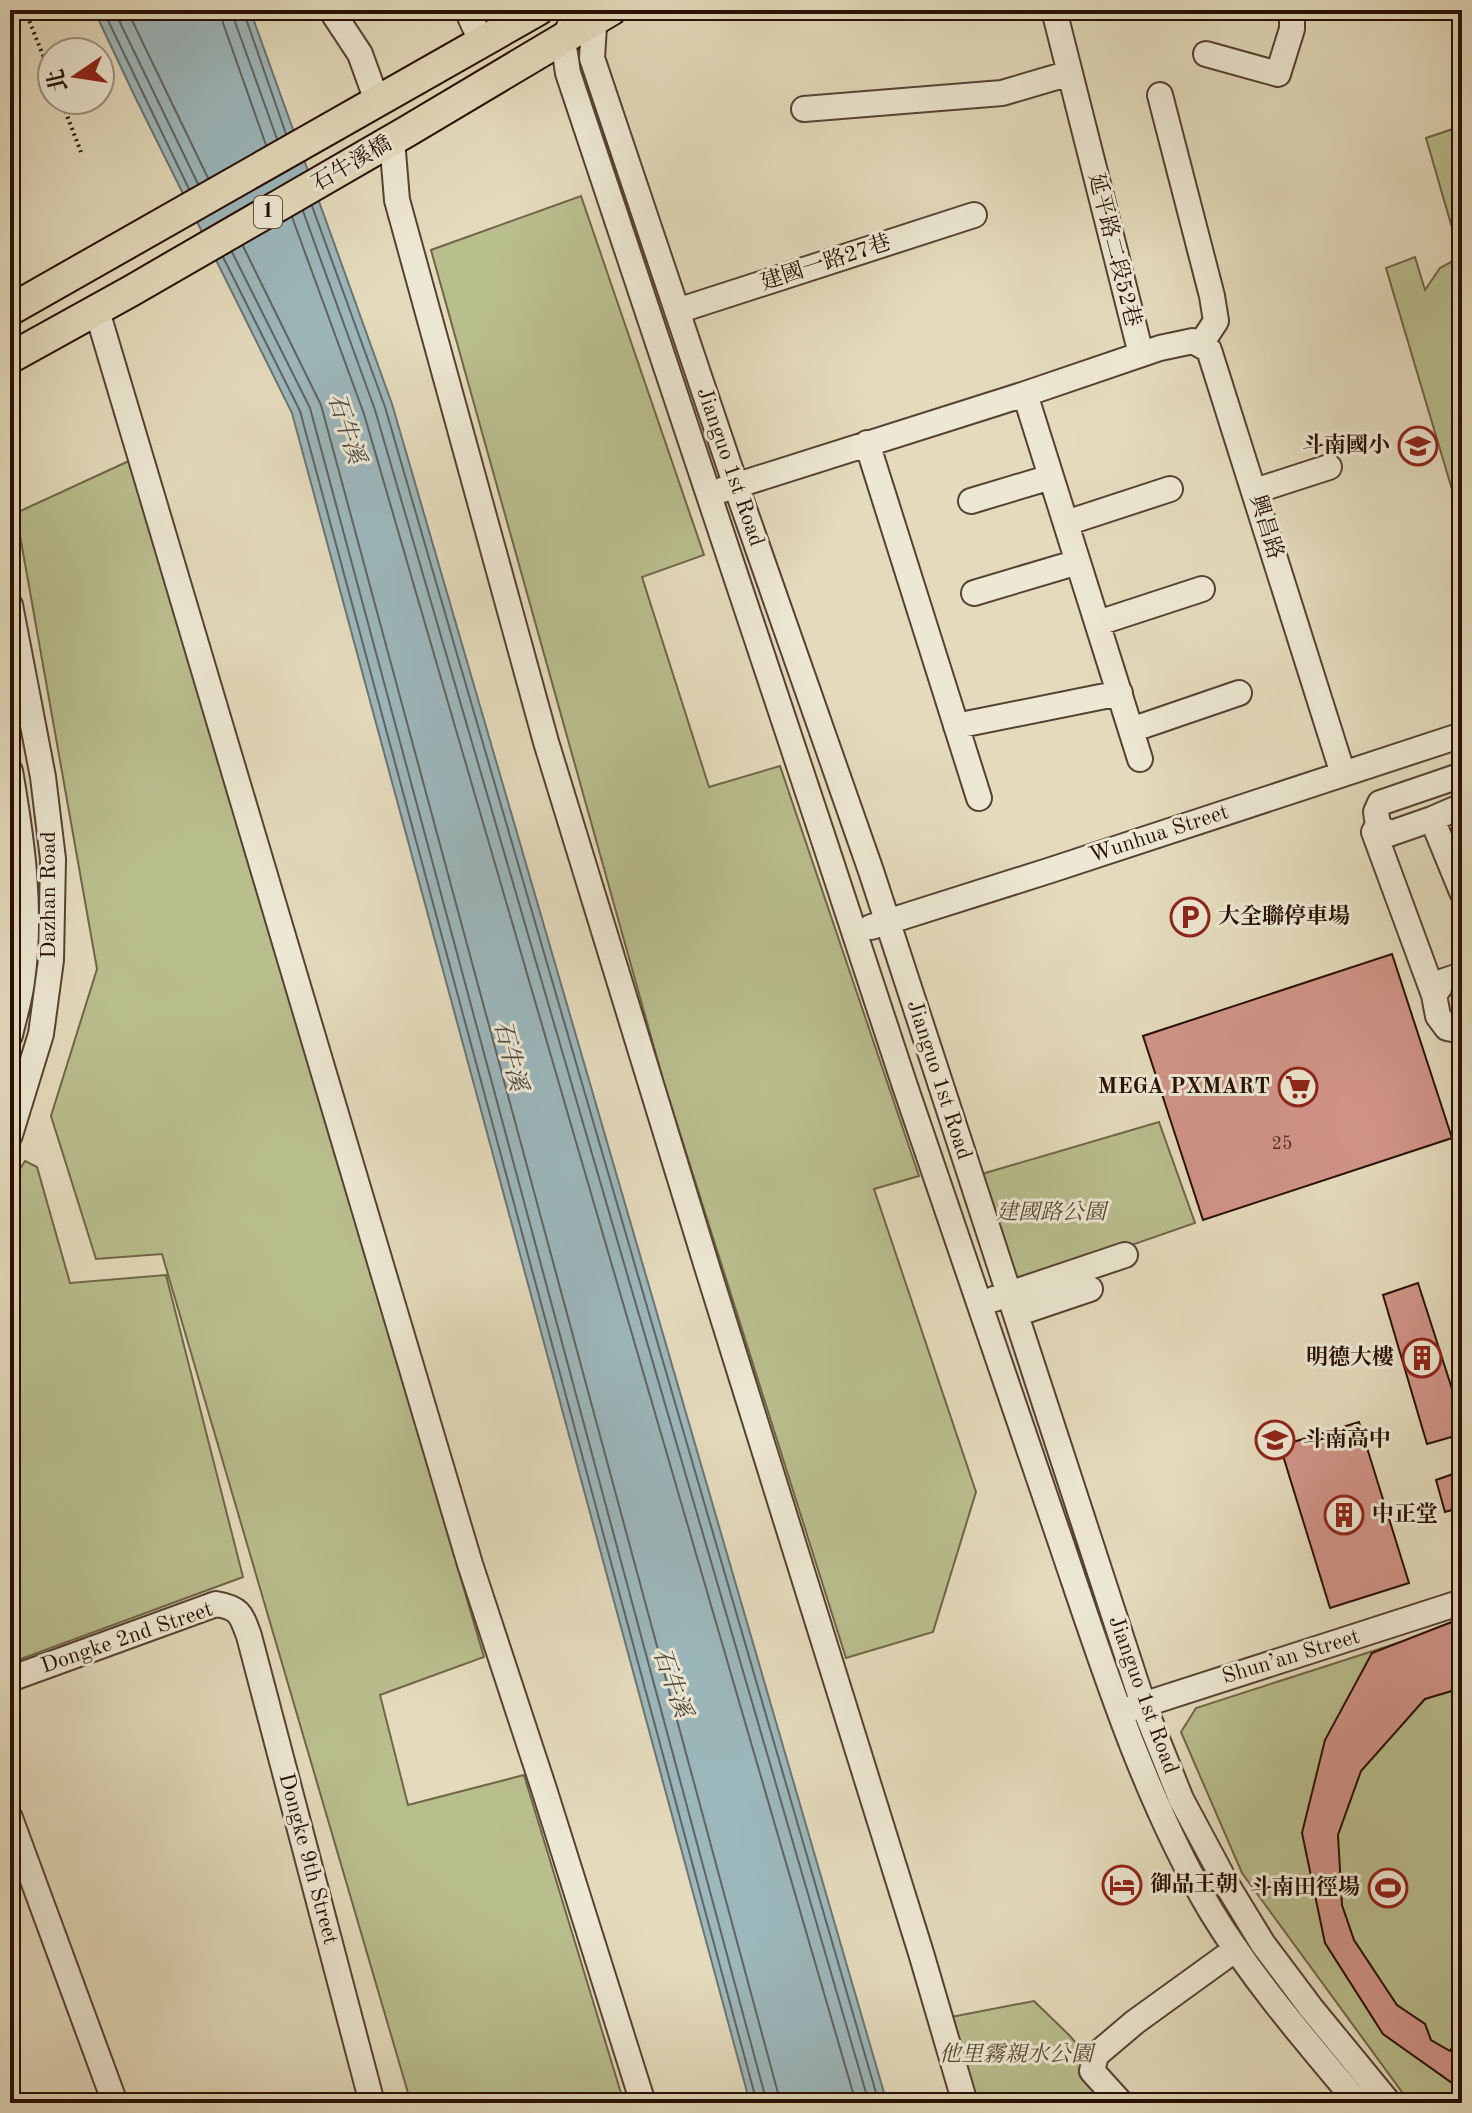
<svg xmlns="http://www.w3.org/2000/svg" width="1472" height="2113" viewBox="0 0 1472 2113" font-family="'Old Standard TT','Noto Serif TC',serif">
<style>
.green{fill:#b9be8d;stroke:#706648;stroke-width:2}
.water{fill:#9cb8bd;stroke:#6d7473;stroke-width:2}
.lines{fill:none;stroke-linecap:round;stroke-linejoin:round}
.shore{stroke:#626460;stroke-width:2}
.building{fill:#d19488;stroke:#270f04;stroke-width:2}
.minor-casing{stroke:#564232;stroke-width:28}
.major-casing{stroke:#270f04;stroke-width:34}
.path{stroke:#270f04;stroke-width:4;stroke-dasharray:2 4;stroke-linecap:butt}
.minor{stroke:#ede8d3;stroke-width:24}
.major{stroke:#e4dbbc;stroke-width:30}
.labels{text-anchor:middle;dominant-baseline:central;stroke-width:6;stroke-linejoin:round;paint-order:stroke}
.number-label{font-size:18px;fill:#523025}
.shield{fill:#ede8d3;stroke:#625042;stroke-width:2}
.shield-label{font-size:20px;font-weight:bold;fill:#270f04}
.street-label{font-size:22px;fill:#270f04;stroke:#ede8d3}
.poi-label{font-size:22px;font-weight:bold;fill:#270f04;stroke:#ede8d3;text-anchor:end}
.park-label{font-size:22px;font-style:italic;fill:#5a4c34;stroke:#ede8d3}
.water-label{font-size:24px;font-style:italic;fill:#504a45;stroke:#ede8d3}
</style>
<rect width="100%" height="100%" fill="#e4dbbc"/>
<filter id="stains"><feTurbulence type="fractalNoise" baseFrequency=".0025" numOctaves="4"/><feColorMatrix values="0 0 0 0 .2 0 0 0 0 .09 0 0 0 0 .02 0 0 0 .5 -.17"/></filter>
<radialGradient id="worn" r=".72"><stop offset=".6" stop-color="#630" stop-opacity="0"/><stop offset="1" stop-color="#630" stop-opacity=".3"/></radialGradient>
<path class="green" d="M 1462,126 L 1462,229 L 1453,231 L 1426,138 Z
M 581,196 L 704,555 L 642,577 L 709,787 L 780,766 L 919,1176 L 874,1189 L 976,1492 L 933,1632 L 846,1658 L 664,1083 L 431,250 Z
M 1462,256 L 1462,523 L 1386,268 L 1415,257 L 1425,290 L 1440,268 Z
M 131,460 L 484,1657 L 380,1695 L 408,1805 L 524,1775 L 624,2103 L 411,2103 L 162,1254 L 96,1259 L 51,1116 L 97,969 L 16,513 Z
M 1159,1122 L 1195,1223 L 1017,1285 L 975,1176 Z
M 25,1161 L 37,1167 L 70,1283 L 166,1275 L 243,1577 L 10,1663 L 10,1185 Z
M 1462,1618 L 1462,2103 L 1410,2103 L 1242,1873 L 1181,1732 L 1196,1708 L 1404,1641 Z
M 1034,2001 L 1068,2034 L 1131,2103 L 975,2103 L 951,2017 Z"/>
<path class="water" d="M 94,10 L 250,10 L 392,404 L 887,2103 L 750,2103 L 292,413 L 137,101 Z"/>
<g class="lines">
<path class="shore" d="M 103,10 L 189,189
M 114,10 L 198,184
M 127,10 L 208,178
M 221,10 L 223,23 L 266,145
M 233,10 L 234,19 L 277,139
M 243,10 L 286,134
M 312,206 L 385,407 L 879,2103
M 303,211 L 375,410 L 869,2103
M 292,217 L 364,414 L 856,2103
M 243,246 L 321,405 L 778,2093 L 779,2103
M 232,252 L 310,408 L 767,2103
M 223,257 L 300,411 L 757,2103"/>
</g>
<path class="building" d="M 1392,954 L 1452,1138 L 1203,1220 L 1143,1036 Z
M 1418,1283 L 1462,1420 L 1462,1434 L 1427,1444 L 1383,1295 Z
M 1359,1422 L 1409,1583 L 1330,1608 L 1280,1446 Z
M 1462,1471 L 1462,1507 L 1445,1512 L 1436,1480 Z
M 1462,1618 L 1462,1688 L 1425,1699 L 1361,1771 L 1338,1835 L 1342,1905 L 1354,1940 L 1397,2005 L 1425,2024 L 1431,2040 L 1450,2051 L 1462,2031 L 1462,2090 L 1383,2034 L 1325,1943 L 1302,1833 L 1325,1740 L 1372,1653 Z"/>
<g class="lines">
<g class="minor-casing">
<path id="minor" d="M 331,10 L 360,54 L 377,101
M 467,10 L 481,41
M 577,10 L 563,40 L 568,73 C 681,411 794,748 905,1086 C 955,1236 1007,1385 1058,1534 C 1101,1660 1143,1796 1211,1911 C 1253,1980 1306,2041 1358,2103
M 595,10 L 592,58 L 736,486 L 871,871 L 1143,1704 L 1181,1799 L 1227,1885 L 1263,1944 L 1311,2008 L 1389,2103
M 1054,10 L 1141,354
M 1206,54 L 1278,74 L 1292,29 L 1292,10
M 1160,95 L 1212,296 L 1216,321 L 1201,344
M 804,109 L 1002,93 L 1070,73
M 392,140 L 397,200 L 546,742 L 708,1270 L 921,1953 L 965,2103
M 97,311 L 470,1564 L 544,1789 L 643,2103
M 677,311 L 974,215
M 1025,394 L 1140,759
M 867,443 L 979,798
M 722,490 L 1025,394 L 1160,348 L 1193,341 L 1209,350 L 1343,774
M 1255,491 L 1329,467
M 971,501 L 1051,477
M 1066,523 L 1170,489
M 974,593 L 1078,562
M 10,605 L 43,777 L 53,859 L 51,960 L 41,1034 L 10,1135
M 1098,623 L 1202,589
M 956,726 L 1120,693
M 1131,730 L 1239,693
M 10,771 C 22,840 32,911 22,981 C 20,999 14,1017 10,1035
M 1462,775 L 1380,803 L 1376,812 L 1378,825 L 1389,834 L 1432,819 L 1462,806
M 1432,819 L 1462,892
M 1378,825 L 1374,832 L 1434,995
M 871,927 L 1051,870 L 1462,735
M 1462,975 L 1444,981 L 1434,995 L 1438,1016 L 1447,1028 L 1462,1031
M 994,1299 L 1125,1255
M 1016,1314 L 1090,1289
M 10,1679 L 216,1604 C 240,1608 241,1614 249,1636 L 372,2103
M 1130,1709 L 1462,1602
M 10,1818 L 115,2103
M 1121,2103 L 1092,2071 L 1096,2055 L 1135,2022 L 1236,1949"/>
</g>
<g class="major-casing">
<path id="major" d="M 10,310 L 538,10
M 10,358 L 131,291 L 406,132 L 611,10"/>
</g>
<path class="path" d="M 25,10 L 52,78
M 61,100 L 81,152
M 1033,2098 L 1034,2103"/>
<use href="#minor" class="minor"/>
<use href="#major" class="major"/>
</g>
<defs>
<g id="school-ring" transform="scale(2)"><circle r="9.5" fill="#ede8d3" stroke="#8f2418" stroke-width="1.5"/><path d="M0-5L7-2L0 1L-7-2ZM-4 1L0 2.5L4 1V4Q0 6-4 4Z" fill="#8f2418"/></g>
<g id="parking-ring" transform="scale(2)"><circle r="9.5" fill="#ede8d3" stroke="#8f2418" stroke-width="1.5"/><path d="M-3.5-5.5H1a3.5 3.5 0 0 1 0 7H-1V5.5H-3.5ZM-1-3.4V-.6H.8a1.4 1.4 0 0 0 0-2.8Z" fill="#8f2418"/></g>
<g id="supermarket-ring" transform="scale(2)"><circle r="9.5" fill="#ede8d3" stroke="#8f2418" stroke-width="1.5"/><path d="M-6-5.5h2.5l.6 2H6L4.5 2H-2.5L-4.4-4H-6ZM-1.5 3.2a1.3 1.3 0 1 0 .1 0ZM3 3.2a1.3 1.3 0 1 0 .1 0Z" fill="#8f2418"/></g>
<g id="building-ring" transform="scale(2)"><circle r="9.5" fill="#ede8d3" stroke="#8f2418" stroke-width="1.5"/><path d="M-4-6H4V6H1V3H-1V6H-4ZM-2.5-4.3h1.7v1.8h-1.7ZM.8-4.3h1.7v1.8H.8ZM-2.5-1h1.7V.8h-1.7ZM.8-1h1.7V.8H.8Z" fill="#8f2418"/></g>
<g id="hotel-ring" transform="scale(2)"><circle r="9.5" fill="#ede8d3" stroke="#8f2418" stroke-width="1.5"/><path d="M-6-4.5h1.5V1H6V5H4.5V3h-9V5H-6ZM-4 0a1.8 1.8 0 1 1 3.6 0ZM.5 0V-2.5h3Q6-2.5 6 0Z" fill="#8f2418"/></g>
<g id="stadium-ring" transform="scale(2)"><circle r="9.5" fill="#ede8d3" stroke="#8f2418" stroke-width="1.5"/><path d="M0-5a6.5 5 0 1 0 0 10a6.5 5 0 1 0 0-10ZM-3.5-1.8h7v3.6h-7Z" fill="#8f2418"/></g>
</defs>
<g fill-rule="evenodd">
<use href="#school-ring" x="1418" y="446"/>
<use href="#parking-ring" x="1190" y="917"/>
<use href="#supermarket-ring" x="1298" y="1087"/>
<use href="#building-ring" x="1422" y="1358"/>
<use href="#school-ring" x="1275" y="1440"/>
<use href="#building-ring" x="1344" y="1515"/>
<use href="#hotel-ring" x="1122" y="1885"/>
<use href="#stadium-ring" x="1388" y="1888"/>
</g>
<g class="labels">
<g class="number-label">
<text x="1282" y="1144">25</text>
</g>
<rect class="shield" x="254" y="196" width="28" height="32" rx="6"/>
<g class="shield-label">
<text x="268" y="212">1</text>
</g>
<g class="street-label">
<text transform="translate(352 164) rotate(-30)">石牛溪橋</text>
<text transform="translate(1114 250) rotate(76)">延平路二段52巷</text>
<text transform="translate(826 263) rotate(-18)">建國一路27巷</text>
<text transform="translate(730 467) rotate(71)">Jianguo 1st Road</text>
<text transform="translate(1266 527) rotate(73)">興昌路</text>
<text transform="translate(1159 834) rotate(-18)">Wunhua Street</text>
<text transform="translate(49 895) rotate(-90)">Dazhan Road</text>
<text transform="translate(939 1080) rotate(72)">Jianguo 1st Road</text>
<text transform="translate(127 1638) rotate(-19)">Dongke 2nd Street</text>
<text transform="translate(1291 1657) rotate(-17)">Shun’an Street</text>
<text transform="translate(1143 1695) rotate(70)">Jianguo 1st Road</text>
<text transform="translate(308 1859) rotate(75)">Dongke 9th Street</text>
</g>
<g class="poi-label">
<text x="1390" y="446">斗南國小</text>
<text x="1218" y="917" text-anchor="start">大全聯停車場</text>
<text x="1270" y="1087">MEGA PXMART</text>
<text x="1394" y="1358">明德大樓</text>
<text x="1303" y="1440" text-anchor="start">斗南高中</text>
<text x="1372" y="1515" text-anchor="start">中正堂</text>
<text x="1150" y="1885" text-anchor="start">御品王朝</text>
<text x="1360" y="1888">斗南田徑場</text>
</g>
<g class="park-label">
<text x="1051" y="1213">建國路公園</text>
<text x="1016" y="2055">他里霧親水公園</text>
</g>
<g class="water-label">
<text transform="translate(345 429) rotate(72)">石牛溪</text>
<text transform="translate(509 1056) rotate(76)">石牛溪</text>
<text transform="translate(671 1683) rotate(71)">石牛溪</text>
</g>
</g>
<rect width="1472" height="2113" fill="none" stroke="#e4dbbc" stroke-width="40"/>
<rect x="12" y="12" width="1448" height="2089" fill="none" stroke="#270f04" stroke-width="4"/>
<rect x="20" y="20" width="1432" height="2073" fill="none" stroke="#270f04" stroke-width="2"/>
<g transform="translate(76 76) rotate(257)"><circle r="38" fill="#ede8d3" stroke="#9e9180" stroke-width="2"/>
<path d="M0-6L14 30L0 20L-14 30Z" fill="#8f2418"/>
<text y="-12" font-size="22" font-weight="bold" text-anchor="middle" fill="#270f04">北</text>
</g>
<rect width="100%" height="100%" filter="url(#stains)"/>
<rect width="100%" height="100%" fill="url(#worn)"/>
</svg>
